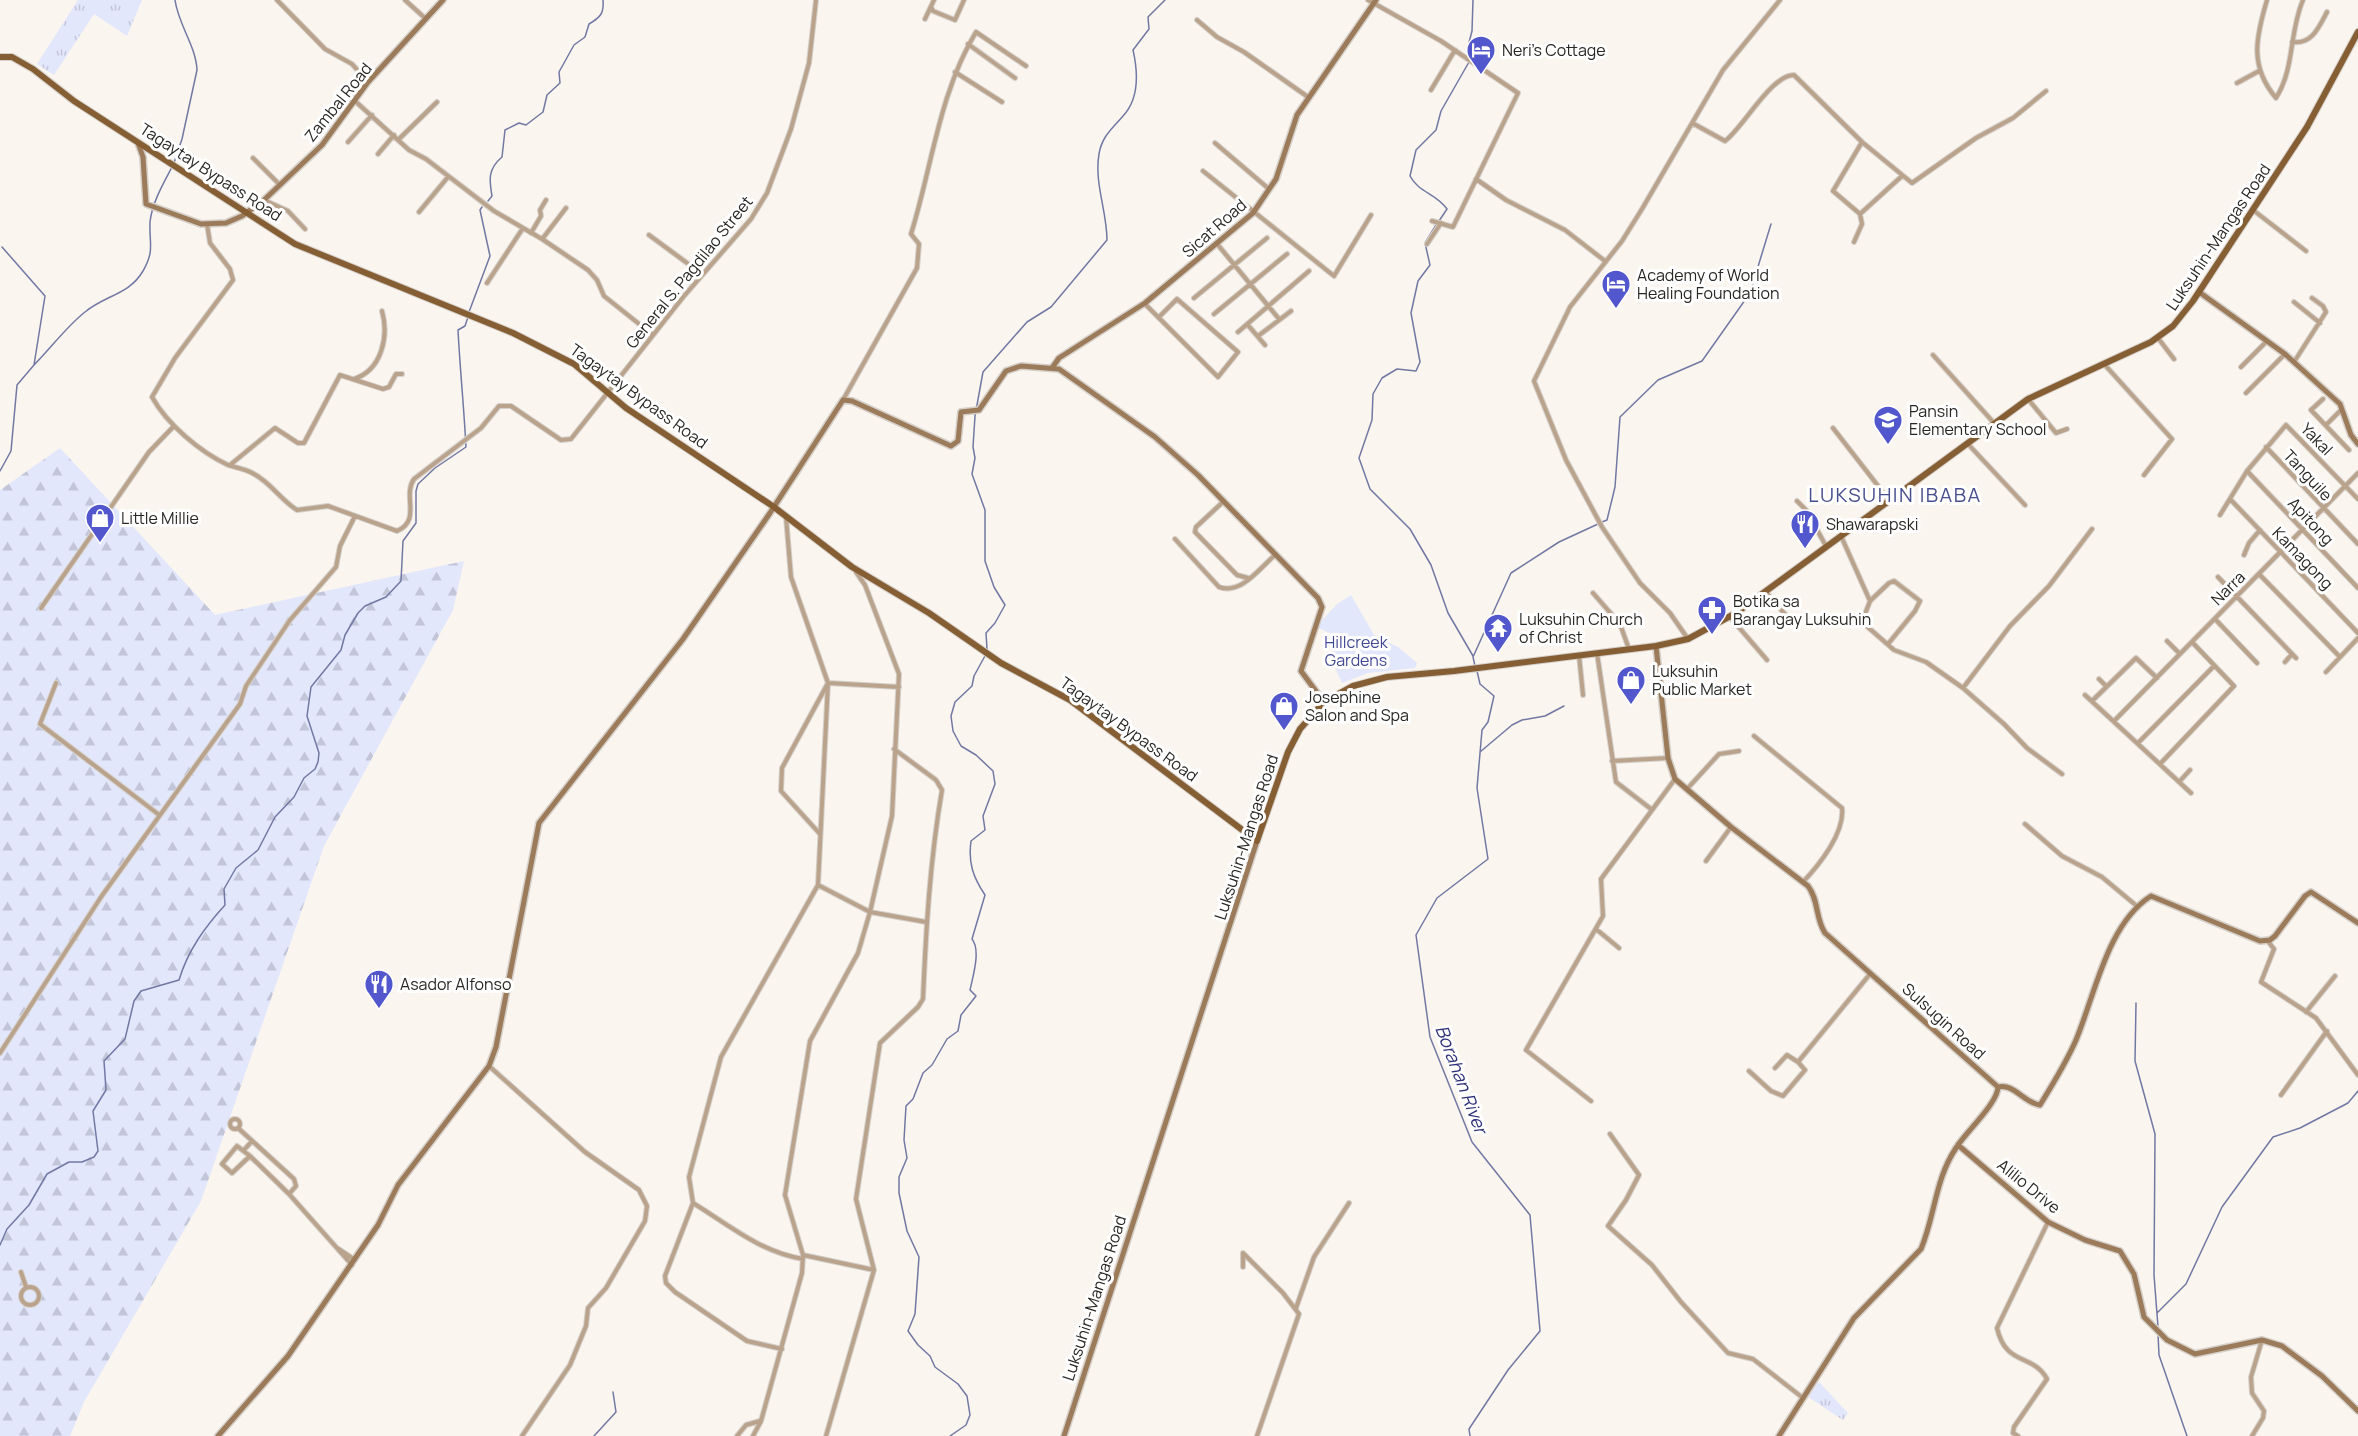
<svg xmlns="http://www.w3.org/2000/svg" width="2358" height="1436" viewBox="0 0 2358 1436" font-family="Manrope,sans-serif">
<style>
.forest{fill:url(#forest-firs)}
.park{fill:url(#park-tufts)}
.garden{fill:#e2e7fc}
.lines{fill:none;stroke-linecap:round;stroke-linejoin:round}
.stream{stroke:#7178a3;stroke-width:1.5}
.street-casing{stroke:#d5d0ca;stroke-width:6}
.secondary-casing{stroke:#d5d0ca;stroke-width:8}
.primary-casing{stroke:#d5d0ca;stroke-width:8}
.street{stroke:#baa38d;stroke-width:4}
.secondary{stroke:#9c7b5a;stroke-width:5}
.primary{stroke:#865e34;stroke-width:6}
.labels{text-anchor:middle;dominant-baseline:central;stroke-width:6;stroke-linejoin:round;paint-order:stroke}
.poi-label{font-size:16px;fill:#292724;stroke:#fff;text-anchor:start}
.street-label{font-size:16px;fill:#292724;stroke:#fff}
.park-label{font-size:16px;fill:#424994;stroke:#fff}
.water-label{font-size:18px;font-style:italic;fill:#2e317a;stroke:#fff}
.quarter-label{font-size:20px;letter-spacing:1.5px;fill:#484f8d;stroke:#fff}
</style>
<defs>
<pattern id="forest-firs" width="22" height="20" patternUnits="userSpaceOnUse" patternTransform="scale(1.5)"><rect width="22" height="20" fill="#e2e7fc"/><path d="M5 1l3.5 6h-7zM16 11l3.5 6h-7z" fill="#c2c6d8"/></pattern>
<pattern id="park-tufts" width="24" height="20" patternUnits="userSpaceOnUse" patternTransform="scale(1.5)"><rect width="24" height="20" fill="#e2e7fc"/><path d="M3 7l-1-3M5 7V3M7 7l1-3M15 17l-1-3M17 17v-4M19 17l1-3" fill="none" stroke="#c2c6d8"/></pattern>
</defs>
<rect width="100%" height="100%" fill="#fbf5ef"/>
<path class="forest" d="M 60,448 L 215,615 L 464,561 L 453,610 L 324,846 L 201,1201 L 84,1402 L 70,1436 L 0,1436 L 0,490 Z"/>
<path class="park" d="M 78,0 L 142,0 L 127,36 L 94,14 L 54,75 L 37,64 Z
M 1819,1382 L 1848,1413 L 1843,1420 L 1808,1397 Z"/>
<path class="garden" d="M 1351,595 L 1374,635 L 1398,647 L 1417,663 L 1415,668 L 1368,673 L 1342,683 L 1333,663 L 1330,633 L 1316,627 L 1337,604 Z"/>
<g class="lines">
<path class="stream" d="M 174,163 L 182,139 L 197,70 C 196,46 178,24 175,0
M 488,201 L 492,196 C 489,179 488,169 502,157 L 505,130 L 519,123 L 526,125 L 543,112 L 547,95 L 560,83 L 559,72 L 574,45 L 585,37 L 589,24 C 601,17 604,13 603,0
M 1439,221 L 1447,209 C 1436,193 1419,193 1410,176 L 1416,150 L 1436,130 L 1441,111 L 1469,62 L 1471,54 L 1467,50 L 1472,31 L 1473,0
M 1436,225 L 1425,243 L 1430,265 L 1418,281 L 1411,313 L 1420,362 L 1416,371 L 1397,369 L 1382,378 L 1373,394 L 1372,420 L 1359,458 L 1370,489 L 1410,529 L 1431,565 L 1448,613 L 1473,656
M 469,312 L 490,256 L 480,210 L 482,207
M 34,365 C 51,348 66,327 85,312 C 105,295 129,295 143,271 C 155,250 149,244 150,222 C 152,203 163,184 172,167
M 0,471 L 11,451 L 17,385 L 34,365 L 45,296 L 2,247
M 1602,522 L 1607,520 L 1615,487 L 1620,417 L 1658,380 L 1702,361 L 1750,293 L 1771,224
M 987,649 L 986,633 L 995,623 L 1005,605 L 994,587 L 985,561 L 985,510 L 972,474 L 975,458 L 973,447 L 975,416 L 983,372 L 1027,322 L 1051,307 L 1107,240 C 1107,211 1094,183 1099,154 C 1102,136 1112,129 1123,116 C 1139,99 1138,72 1133,50 L 1149,29 L 1148,17 L 1165,0
M 1475,666 L 1473,657 L 1511,573 L 1559,542 L 1598,524
M 1480,752 L 1512,725 L 1522,720 L 1545,716 L 1564,706
M 2136,1003 L 2135,1061 L 2155,1134 L 2154,1275 L 2158,1327
M 0,1245 L 7,1229 L 29,1205 L 47,1174 L 69,1162 L 82,1162 L 94,1157 L 98,1151 L 93,1111 L 106,1090 L 104,1061 L 125,1039 L 134,1001 L 141,991 L 179,980 C 188,950 205,927 225,905 L 224,889 L 236,868 L 258,850 L 275,817 L 294,797 L 304,778 L 315,769 L 318,762 L 319,753 L 307,716 L 311,687 L 341,650 L 345,635 L 358,613 L 365,606 L 386,597 L 401,581 L 403,541 L 416,523 L 416,491 L 418,484 L 435,468 L 466,447 C 464,408 460,369 458,330 L 465,326 L 468,317
M 2157,1313 L 2186,1284 L 2222,1207 L 2273,1137 L 2300,1128 L 2348,1103 L 2358,1091
M 2158,1334 L 2159,1355 L 2187,1436
M 594,1436 L 616,1412 L 613,1392
M 950,1436 L 966,1425 L 970,1415 L 967,1396 L 958,1384 L 935,1367 L 930,1356 L 918,1345 L 908,1331 L 915,1314 L 919,1257 L 907,1231 L 899,1193 L 899,1177 L 907,1158 L 904,1140 L 906,1106 L 913,1099 L 923,1073 L 932,1065 L 947,1039 L 958,1031 L 961,1015 L 976,996 L 970,990 C 973,976 981,950 972,939 L 985,895 C 973,877 968,863 971,841 L 985,830 L 983,816 L 995,784 L 993,771 L 976,755 L 961,746 L 953,731 L 951,716 L 955,702 L 972,686 L 974,676 L 986,654
M 1470,1436 L 1469,1429 L 1508,1370 L 1540,1331 L 1530,1215 L 1472,1142 L 1430,1037 L 1416,935 L 1437,898 L 1488,859 L 1477,788 L 1482,730 L 1488,722 L 1494,696 L 1480,684 L 1477,671"/>
<g class="street-casing">
<path id="street" d="M 277,0 L 325,49 L 352,64 L 368,82
M 405,0 L 426,19
M 1368,0 L 1441,41 L 1518,93 L 1453,227 L 1432,221
M 2267,0 C 2256,37 2249,66 2276,98 C 2295,68 2289,32 2303,0
M 931,7 L 933,11 L 955,20 L 964,0
M 925,19 L 934,0
M 1197,20 L 1217,37 L 1244,52 L 1308,97
M 2292,42 C 2312,45 2319,27 2327,12
M 968,44 L 1015,78
M 955,72 L 1002,102
M 2237,83 L 2259,71
M 1431,90 L 1455,50
M 355,101 L 409,150 L 426,159 L 494,211 L 542,239 L 588,270 L 597,280 L 604,296 L 653,335
M 1694,124 L 1725,141 C 1743,128 1771,75 1794,75 L 1862,142 L 1912,183 L 1976,138 L 2013,118 L 2046,91
M 399,139 L 437,102
M 348,142 L 372,115
M 1862,142 L 1833,191 L 1860,214 L 1902,176
M 1215,143 L 1269,189
M 378,154 L 394,135
M 253,158 L 280,185
M 1203,171 L 1334,276 L 1371,215
M 1476,179 L 1506,200 L 1565,230 L 1605,261
M 264,200 L 288,211 L 305,229
M 2253,210 L 2306,251
M 419,212 L 448,177
M 207,224 L 210,243 L 230,269 L 233,280 L 175,358 L 152,397 C 167,424 200,452 228,465 C 237,468 246,469 254,474 C 271,483 281,500 297,510 L 328,506 L 397,531 C 422,520 402,496 414,479 L 481,428 L 499,406 L 511,406 L 561,440 L 571,439 L 684,296 L 751,219 L 767,193 L 791,129 L 809,63 L 816,0
M 531,233 L 541,216 L 540,210 L 546,200
M 649,235 L 702,274
M 543,238 L 566,208
M 1854,242 L 1862,224 L 1860,214
M 1427,244 L 1441,223
M 1218,245 L 1279,319
M 487,283 L 523,228
M 1194,298 L 1267,238
M 2294,302 L 2320,323
M 1145,304 L 1218,377 L 1238,352 L 1177,299 L 1159,317
M 1214,314 L 1287,254
M 1247,324 L 1265,345
M 1238,332 L 1309,271
M 1258,336 L 1291,311
M 2158,338 L 2174,359
M 1933,355 L 1994,423
M 2294,362 L 2326,312 L 2323,306 L 2312,298
M 2104,364 L 2172,439 L 2144,475
M 2241,367 L 2267,341
M 354,379 C 382,370 389,336 382,311
M 2246,393 L 2285,354
M 2028,399 L 2056,433 L 2067,429
M 2323,399 L 2311,410 L 2349,450
M 843,400 L 917,268 L 919,244 L 911,234 C 932,167 939,93 976,32 L 1026,66
M 2326,425 L 2342,409
M 1833,428 L 1889,500
M 1967,443 L 2025,505
M 2266,447 L 2358,544
M 230,465 L 275,428 L 298,443 L 304,443 L 340,375 L 383,389 L 389,387 L 396,374 L 402,374
M 2247,471 L 2358,588
M 2230,499 L 2358,633
M 1224,501 L 1196,527 L 1195,532 L 1237,575 L 1248,578
M 1797,501 L 1806,510 L 1826,546
M 2220,515 L 2247,471 L 2286,425 L 2358,499
M 1841,536 L 1870,601 L 1862,622 L 1894,650 L 1926,662 L 1963,688 L 2004,724 L 2027,748 L 2062,774
M 1175,539 L 1219,587 C 1241,595 1260,568 1275,555
M 2244,555 L 2249,543 L 2260,530
M 2259,574 L 2340,657
M 2218,577 L 2296,658
M 1765,591 L 1790,620
M 1593,593 L 1620,624 L 1629,649
M 1870,601 L 1889,583 L 1894,581 L 1920,601 L 1915,611 L 1888,644
M 41,608 L 149,452 L 174,426
M 1730,617 L 1767,660
M 2215,619 L 2257,663
M 1688,639 L 1670,613 L 1640,583 L 1602,527 L 1566,460 L 1534,381 L 1570,307 L 1622,241 L 1642,209 L 1723,70 L 1780,0
M 2167,641 L 2180,654
M 1597,653 L 1616,782 L 1651,809
M 1579,655 L 1583,695
M 2285,662 L 2292,654
M 2326,672 L 2358,638
M 2099,679 L 2106,686
M 56,683 L 40,724 L 158,814
M 1963,688 L 2010,626 L 2049,586 L 2092,529
M 2085,695 L 2191,793
M 2092,701 L 2136,658 L 2157,678
M 2115,720 L 2358,473
M 1754,736 L 1842,808 C 1845,833 1819,865 1803,882
M 2138,743 L 2214,666
M 1612,761 L 1668,758
M 2160,764 L 2234,686 L 2192,642
M 2179,782 L 2190,770
M 1687,789 L 1719,754 L 1739,751
M 2025,824 L 2062,856 L 2102,877 L 2138,907
M 820,834 L 781,791 L 782,768 L 828,683 L 899,687
M 1706,861 L 1731,827
M 818,885 L 870,912 L 926,922
M 1596,929 L 1619,948
M 2267,940 L 2274,949 L 2261,982 L 2316,1018 L 2358,1075
M 2306,1012 L 2335,976
M 0,1053 L 101,897 L 240,704 L 246,686 L 290,620 L 336,567 L 340,546 L 355,516
M 489,1066 L 585,1152 L 639,1190 L 647,1206 L 645,1221 L 606,1288 L 588,1308 L 586,1326 L 570,1365 L 522,1436
M 1775,1068 L 1787,1055 L 1798,1062
M 1749,1071 L 1771,1091 L 1783,1096 L 1805,1070 L 1798,1062 L 1870,974
M 2281,1095 L 2327,1031
M 1591,1101 L 1526,1050 L 1603,916 L 1601,879 L 1675,779
M230 1124a5 5 0 1 1 10 0a5 5 0 1 1-10 0Z
M 238,1128 L 294,1179 L 296,1186 L 289,1194
M 1610,1134 L 1639,1175 L 1626,1200 L 1608,1226 L 1652,1265 L 1681,1302 L 1728,1353 L 1753,1359 L 1803,1398
M 244,1150 L 252,1141
M 250,1156 L 232,1173 L 222,1164 L 237,1146 L 250,1156 L 289,1194 L 352,1265
M 693,1203 C 729,1225 760,1252 803,1259
M 337,1248 L 355,1260
M 803,1255 L 874,1270
M 1243,1267 L 1243,1253 L 1283,1293 L 1299,1314 L 1257,1436
M 21,1272 L 26,1287
M21 1296a9 9 0 1 1 18 0a9 9 0 1 1-18 0Z
M 1296,1308 L 1314,1257 L 1349,1203
M 782,1349 L 747,1341 L 675,1292 L 666,1283 L 665,1276 L 693,1203 L 689,1177 L 721,1057 L 818,885 L 828,683 L 791,577 L 786,517
M 737,1436 L 746,1425 L 760,1421
M 753,1436 L 761,1421 L 802,1273 L 803,1255 L 785,1195 L 810,1041 L 858,953 L 870,912 L 892,816 L 899,674 L 865,585 L 856,572
M 826,1436 L 874,1270 L 856,1199 L 880,1043 L 918,1007 L 923,999 C 926,929 930,860 942,790 L 936,780 L 894,749
M 2018,1436 L 2013,1433 L 2014,1427 L 2047,1379 C 2033,1353 2006,1367 1997,1328 L 2048,1222
M 2252,1436 L 2263,1418 L 2264,1411 L 2252,1393 L 2251,1377 L 2262,1340"/>
</g>
<g class="secondary-casing">
<path id="secondary" d="M 138,143 L 143,157 L 146,204 L 201,224 L 226,223 L 242,216 L 264,200 L 322,145 L 368,82 L 443,0
M 2199,292 L 2285,354 L 2340,404 L 2351,435 L 2358,444
M 1052,368 L 1059,358 L 1145,303 L 1253,213 L 1276,179 L 1297,115 L 1376,0
M 1656,646 L 1668,758 L 1675,779 L 1731,827 L 1808,886 C 1819,900 1815,918 1825,933 L 1998,1087 C 1998,1103 1965,1133 1956,1148 C 1935,1179 1935,1216 1921,1249 L 1854,1318 L 1779,1436
M 1998,1087 C 2014,1083 2024,1103 2040,1105 C 2053,1084 2066,1063 2076,1040 C 2095,995 2107,924 2151,896 L 2260,941 L 2270,940 L 2275,936 L 2305,896 L 2311,892 L 2358,923
M 1958,1145 L 2048,1222 L 2085,1240 L 2120,1251 L 2134,1274 L 2144,1317 L 2167,1340 L 2195,1354 L 2262,1340 L 2282,1346 L 2322,1376 L 2358,1411
M 218,1436 L 288,1356 L 378,1225 L 398,1185 L 489,1066 L 496,1047 L 539,823 L 683,639 L 770,513 L 843,400 L 852,401 L 951,446 L 958,441 L 961,412 L 979,410 L 1006,371 L 1021,366 L 1059,369 L 1155,437 L 1198,475 L 1318,598 L 1322,607 L 1301,671 L 1324,702
M 1064,1436 L 1257,841"/>
</g>
<g class="primary-casing">
<path id="primary" d="M 0,57 L 12,57 L 33,69 L 74,101 L 295,244 L 513,333 L 574,364 L 626,408 L 774,507 L 852,567 L 929,613 L 1001,663 L 1070,700 L 1257,841 L 1288,752 L 1300,729 L 1324,702 L 1353,686 L 1387,677 L 1454,671 L 1656,646 L 1688,639 L 1736,613 L 2028,399 L 2151,342 L 2173,326 L 2193,301 L 2307,127 L 2358,32"/>
</g>
<use href="#street" class="street"/>
<use href="#secondary" class="secondary"/>
<use href="#primary" class="primary"/>
</g>
<defs>
<g id="hotel-pin" transform="scale(1.5)"><path d="M0 17L-7.5 6A9.5 9.5 0 1 1 7.5 6Z" fill="#5257cd" stroke="#fff"/><path d="M-6-4.5h1.5V1H6V5H4.5V3h-9V5H-6ZM-4 0a1.8 1.8 0 1 1 3.6 0ZM.5 0V-2.5h3Q6-2.5 6 0Z" fill="#fff"/></g>
<g id="school-pin" transform="scale(1.5)"><path d="M0 17L-7.5 6A9.5 9.5 0 1 1 7.5 6Z" fill="#5257cd" stroke="#fff"/><path d="M0-5L7-2L0 1L-7-2ZM-4 1L0 2.5L4 1V4Q0 6-4 4Z" fill="#fff"/></g>
<g id="shop-pin" transform="scale(1.5)"><path d="M0 17L-7.5 6A9.5 9.5 0 1 1 7.5 6Z" fill="#5257cd" stroke="#fff"/><path d="M-5-2.5h2.3a2.7 3.5 0 0 1 5.4 0H5L5.5 6h-11ZM-1.5-2.5h3a1.5 2.3 0 0 0-3 0Z" fill="#fff"/></g>
<g id="restaurant-pin" transform="scale(1.5)"><path d="M0 17L-7.5 6A9.5 9.5 0 1 1 7.5 6Z" fill="#5257cd" stroke="#fff"/><path d="M-5-6h1v4h1v-4h1v4h1v-4h1v5L-1.5 .5V6h-2V.5L-5-1ZM5-6V6H3V1.5H1.5Q1.5-4 5-6Z" fill="#fff"/></g>
<g id="pharmacy-pin" transform="scale(1.5)"><path d="M0 17L-7.5 6A9.5 9.5 0 1 1 7.5 6Z" fill="#5257cd" stroke="#fff"/><path d="M-2-6h4v4h4v4h-4v4h-4v-4h-4v-4h4Z" fill="#fff"/></g>
<g id="temple-pin" transform="scale(1.5)"><path d="M0 17L-7.5 6A9.5 9.5 0 1 1 7.5 6Z" fill="#5257cd" stroke="#fff"/><path d="M0-6L5-2H3V0L6.5 2.5H4V6H1.5V3h-3V6H-4V2.5H-6.5L-3 0V-2H-5Z" fill="#fff"/></g>
</defs>
<g fill-rule="evenodd">
<use href="#hotel-pin" x="1481" y="50"/>
<use href="#hotel-pin" x="1616" y="284"/>
<use href="#school-pin" x="1888" y="420"/>
<use href="#shop-pin" x="100" y="518"/>
<use href="#restaurant-pin" x="1805" y="524"/>
<use href="#pharmacy-pin" x="1712" y="610"/>
<use href="#temple-pin" x="1498" y="628"/>
<use href="#shop-pin" x="1631" y="680"/>
<use href="#shop-pin" x="1284" y="706"/>
<use href="#restaurant-pin" x="379" y="984"/>
</g>
<g class="labels">
<g class="poi-label">
<text x="1502" y="50">Neri’s Cottage</text>
<text x="1637" y="275">Academy of World<tspan x="1637" dy="18">Healing Foundation</tspan></text>
<text x="1909" y="411">Pansin<tspan x="1909" dy="18">Elementary School</tspan></text>
<text x="121" y="518">Little Millie</text>
<text x="1826" y="524">Shawarapski</text>
<text x="1733" y="601">Botika sa<tspan x="1733" dy="18">Barangay Luksuhin</tspan></text>
<text x="1519" y="619">Luksuhin Church<tspan x="1519" dy="18">of Christ</tspan></text>
<text x="1652" y="671">Luksuhin<tspan x="1652" dy="18">Public Market</tspan></text>
<text x="1305" y="697">Josephine<tspan x="1305" dy="18">Salon and Spa</tspan></text>
<text x="400" y="984">Asador Alfonso</text>
</g>
<g class="street-label">
<text transform="translate(338 102) rotate(-51)">Zambal Road</text>
<text transform="translate(211 172) rotate(33)">Tagaytay Bypass Road</text>
<text transform="translate(1214 228) rotate(-41)">Sicat Road</text>
<text transform="translate(2218 237) rotate(-56)">Luksuhin-Mangas Road</text>
<text transform="translate(689 272) rotate(-51)">General S. Pagdilao Street</text>
<text transform="translate(639 396) rotate(36)">Tagaytay Bypass Road</text>
<text transform="translate(2317 439) rotate(46)">Yakal</text>
<text transform="translate(2308 475) rotate(47)">Tanguile</text>
<text transform="translate(2311 521) rotate(47)">Apitong</text>
<text transform="translate(2303 558) rotate(46)">Kamagong</text>
<text transform="translate(2228 588) rotate(-45)">Narra</text>
<text transform="translate(1129 729) rotate(36)">Tagaytay Bypass Road</text>
<text transform="translate(1246 837) rotate(-72)">Luksuhin-Mangas Road</text>
<text transform="translate(1944 1021) rotate(42)">Sulsugin Road</text>
<text transform="translate(2029 1186) rotate(39)">Alilio Drive</text>
<text transform="translate(1094 1298) rotate(-72)">Luksuhin-Mangas Road</text>
</g>
<g class="park-label">
<text x="1356" y="642">Hillcreek<tspan x="1356" dy="18">Gardens</tspan></text>
</g>
<g class="water-label">
<text transform="translate(1462 1079) rotate(69)">Borahan River</text>
</g>
<g class="quarter-label">
<text x="1895" y="494">LUKSUHIN IBABA</text>
</g>
</g>
</svg>
